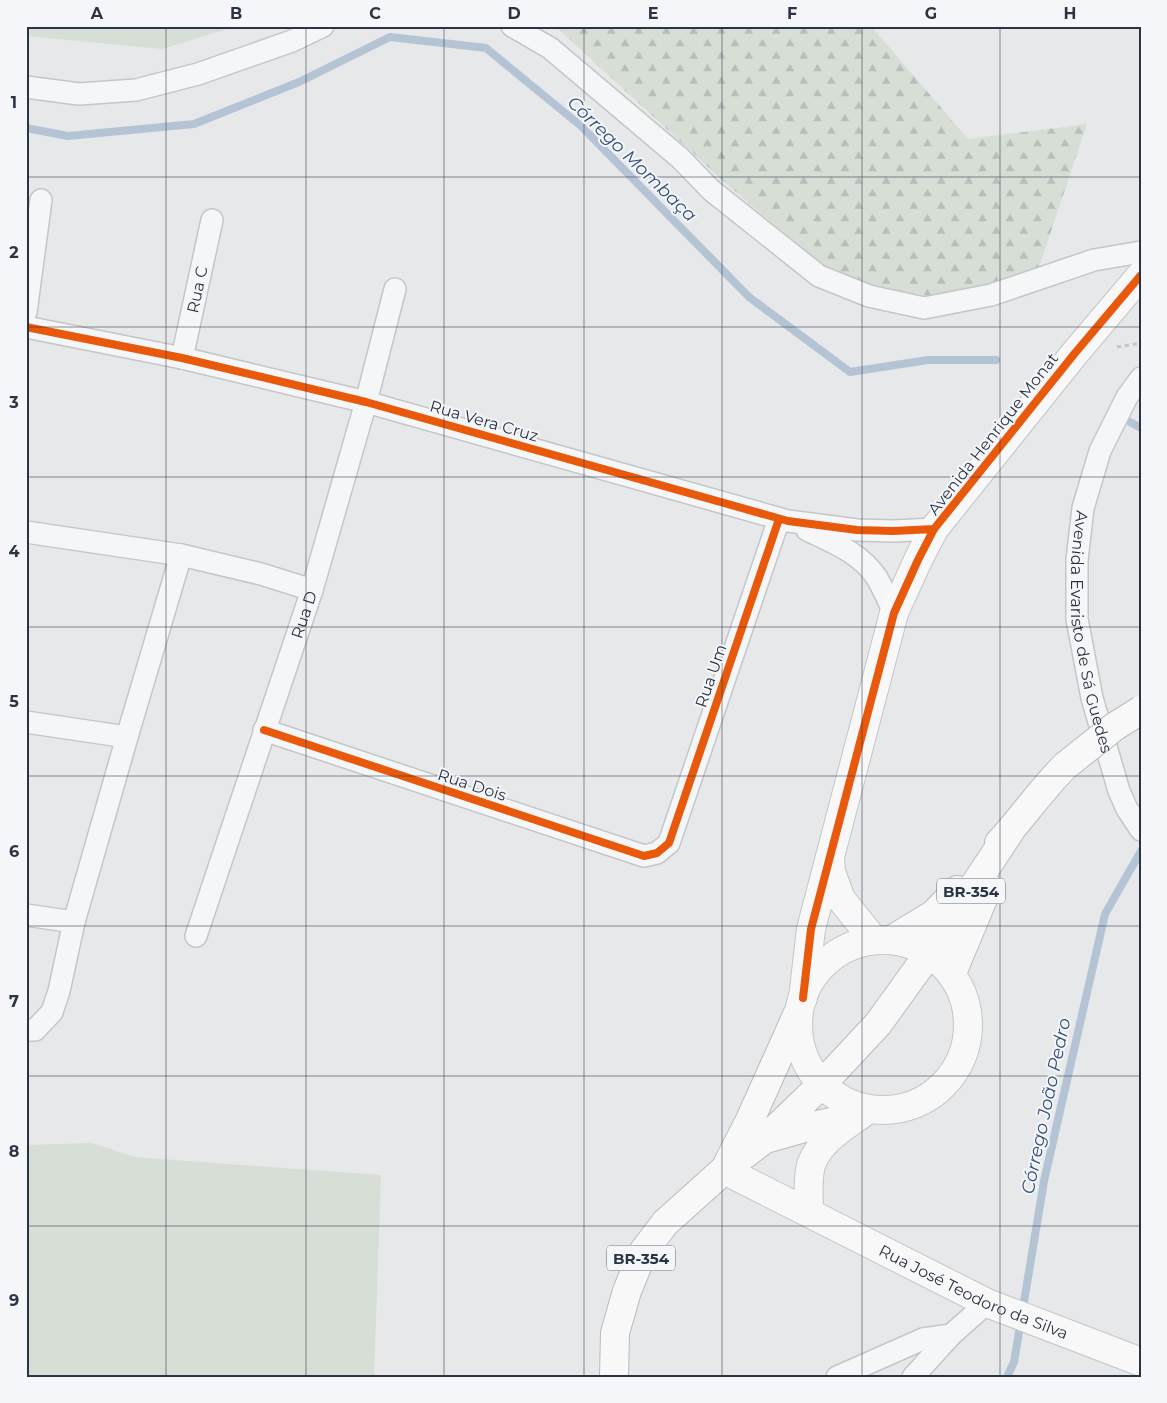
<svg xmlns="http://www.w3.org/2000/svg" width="1167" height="1403" viewBox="0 0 1167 1403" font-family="Montserrat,sans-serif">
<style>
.green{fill:#d6ded6}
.forest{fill:url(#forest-firs)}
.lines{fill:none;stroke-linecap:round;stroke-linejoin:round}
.stream{stroke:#b4c4d5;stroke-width:8}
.street-casing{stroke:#c4c6c8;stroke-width:24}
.secondary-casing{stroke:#c4c6c8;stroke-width:30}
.highway-casing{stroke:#b8bbbf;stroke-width:30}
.path{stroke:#c5c6ca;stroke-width:3;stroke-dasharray:4 4;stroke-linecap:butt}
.street{stroke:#f5f6f7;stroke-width:21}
.secondary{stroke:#f8f8f8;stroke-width:28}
.highway{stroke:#f8f8f8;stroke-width:28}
.highway-bridge-casing{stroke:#b8bbbf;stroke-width:30;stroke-linecap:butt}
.highway-bridge{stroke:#f8f8f8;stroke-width:28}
.cycleway-casing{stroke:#f4f6f9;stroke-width:11}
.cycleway{stroke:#e8590c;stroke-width:8}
.grid{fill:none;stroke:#2b3445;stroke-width:1;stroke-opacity:0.55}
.labels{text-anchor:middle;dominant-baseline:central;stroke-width:4;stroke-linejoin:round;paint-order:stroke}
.shield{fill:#f4f6f9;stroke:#676e7b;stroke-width:1}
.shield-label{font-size:15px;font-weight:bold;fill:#2b3445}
.street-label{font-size:16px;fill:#2b3445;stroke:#f4f6f9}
.water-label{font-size:18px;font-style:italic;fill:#34527a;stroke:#f4f6f9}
.neatline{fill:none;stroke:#2b3445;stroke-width:2}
.grid-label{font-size:16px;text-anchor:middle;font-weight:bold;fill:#2b3445}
</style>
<defs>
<pattern id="forest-firs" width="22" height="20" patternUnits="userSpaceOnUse" patternTransform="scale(1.25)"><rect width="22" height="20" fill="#d6ded6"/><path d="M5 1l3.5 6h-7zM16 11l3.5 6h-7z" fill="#b8bfb9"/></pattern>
</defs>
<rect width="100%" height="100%" fill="#e6e8ea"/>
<path class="green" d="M 26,26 L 237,26 L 162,49 L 26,36 Z
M 92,1143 L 134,1157 L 381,1175 L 374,1377 L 26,1377 L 26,1145 Z"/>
<path class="forest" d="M 555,26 L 871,26 L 968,139 L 1087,124 L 1036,276 L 948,298 L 843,284 L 721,179 Z"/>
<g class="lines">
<path class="stream" d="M 26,128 L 68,136 L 194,124 L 299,82 L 390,37 L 486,48 L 581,126 L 749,297 L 850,372 L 928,360 L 996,360
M 1130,422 L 1141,428
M 1007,1377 L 1014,1362 L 1044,1181 L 1105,914 L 1141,851"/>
<g class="street-casing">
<g id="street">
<path d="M 512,26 L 550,48 L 680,158 L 711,190 L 819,276 L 869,296 L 924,308 L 991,295 L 1094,260 L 1141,252"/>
<path d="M 26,87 L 79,94 L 136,90 L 198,74 L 292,41 L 323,26"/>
<path d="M 26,312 L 41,200"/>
<path d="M 26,327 L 182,358 L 366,402 L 788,521 L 857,530 L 893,531 L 934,529"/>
<path id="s1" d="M 182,358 L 212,220"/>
<path id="s2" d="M 1141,378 L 1127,397 L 1100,451 L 1083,508 L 1077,560 L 1077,619 L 1092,698 L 1119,791 L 1127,809 L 1141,830"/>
<path d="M 807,530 C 832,542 861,553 877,578 C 883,589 889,601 894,613"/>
<path d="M 26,532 L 181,555 L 261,574 L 312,590"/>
<path d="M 26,722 L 127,737"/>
<path d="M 264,730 L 644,856 L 657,853 L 669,843 L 779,519"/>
<path d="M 26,915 L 74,922"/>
<path id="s3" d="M 196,936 L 312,590 L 366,402 L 395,289"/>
<path d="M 26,1030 L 35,1030 L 52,1012 L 59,991 L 74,922 L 127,737 L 181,555"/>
<path d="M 837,1377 L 923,1339 L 951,1335"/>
<path d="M 913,1377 L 951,1335 L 987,1303"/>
</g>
</g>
<g class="secondary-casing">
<g id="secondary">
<path d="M 830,858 L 831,872 L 841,899 L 873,939"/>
<circle cx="883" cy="1025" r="85"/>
<path d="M 803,998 L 811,929 L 894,613 L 918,560 L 934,529 L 1075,353 L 1141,275"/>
<path id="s4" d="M 724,1170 L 987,1303 L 1141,1362"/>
<path d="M 809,1212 C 809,1197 807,1180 811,1165 C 819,1141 844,1127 863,1113"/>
</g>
</g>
<g class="highway-casing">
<path id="highway" d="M 999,843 C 1022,818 1041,790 1065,766
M 893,939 L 934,914 L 957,890
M 952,973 L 988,887
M 769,1138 L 804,1128 L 859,1116
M 728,1163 L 750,1120 L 797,1015
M 614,1377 L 615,1333 L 627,1291 L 643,1252 L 665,1223 L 724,1170 L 765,1139 L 822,1084 L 878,1024 L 930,952 L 1011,830"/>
</g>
<path class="path" d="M 1117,347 L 1141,343"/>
<use href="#street" class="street"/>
<use href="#secondary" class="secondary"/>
<use href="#highway" class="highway"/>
<g class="highway-bridge-casing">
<path id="highway-bridge" d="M 1065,766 L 1114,727 L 1141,710"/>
</g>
<use href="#highway-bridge" class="highway-bridge"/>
<g class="cycleway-casing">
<path id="cycleway" d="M 26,327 L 182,358 L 366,402 L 788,521 L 857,530 L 893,531 L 934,529
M 264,730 L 644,856 L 657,853 L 669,843 L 779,519
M 803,998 L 811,929 L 894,613 L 918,560 L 934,529 L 1075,353 L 1141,275"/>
</g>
<use href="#cycleway" class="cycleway"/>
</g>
<path class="grid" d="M 166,26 L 166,1377M 306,26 L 306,1377M 444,26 L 444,1377M 584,26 L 584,1377M 722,26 L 722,1377M 862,26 L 862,1377M 1000,26 L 1000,1377M 26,177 L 1141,177M 26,327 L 1141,327M 26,477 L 1141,477M 26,627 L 1141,627M 26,776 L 1141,776M 26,926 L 1141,926M 26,1076 L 1141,1076M 26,1226 L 1141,1226"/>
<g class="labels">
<g class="shield">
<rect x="937" y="878.5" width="68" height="25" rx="4"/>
<rect x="607" y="1245.5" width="68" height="25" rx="4"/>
</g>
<g class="shield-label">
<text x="971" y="891">BR-354</text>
<text x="641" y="1258">BR-354</text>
</g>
<g class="street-label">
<text stroke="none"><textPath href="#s1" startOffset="70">Rua C</textPath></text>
<text transform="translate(484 421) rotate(16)">Rua Vera Cruz</text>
<text transform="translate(993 434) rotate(-52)">Avenida Henrique Monat</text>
<text stroke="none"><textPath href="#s3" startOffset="339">Rua D</textPath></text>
<text stroke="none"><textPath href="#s2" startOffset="269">Avenida Evaristo de Sá Guedes</textPath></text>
<text transform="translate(711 676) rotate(-71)">Rua Um</text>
<text transform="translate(472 785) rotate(18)">Rua Dois</text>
<text stroke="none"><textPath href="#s4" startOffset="278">Rua José Teodoro da Silva</textPath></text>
</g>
<g class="water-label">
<text transform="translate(632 159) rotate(44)">Córrego Mombaça</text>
<text transform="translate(1046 1106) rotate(-78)">Córrego João Pedro</text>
</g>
</g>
<rect width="1167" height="1403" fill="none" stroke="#f4f6f9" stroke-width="55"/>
<rect x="28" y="28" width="1112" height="1348" class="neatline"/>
<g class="grid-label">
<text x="97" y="19">A</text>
<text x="236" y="19">B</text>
<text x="375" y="19">C</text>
<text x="514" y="19">D</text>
<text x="653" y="19">E</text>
<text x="792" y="19">F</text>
<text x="931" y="19">G</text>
<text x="1070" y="19">H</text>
<text x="14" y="108">1</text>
<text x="14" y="258">2</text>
<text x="14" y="408">3</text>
<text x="14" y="557">4</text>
<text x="14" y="707">5</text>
<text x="14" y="857">6</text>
<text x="14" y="1007">7</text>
<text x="14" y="1157">8</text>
<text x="14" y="1306">9</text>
</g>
</svg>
